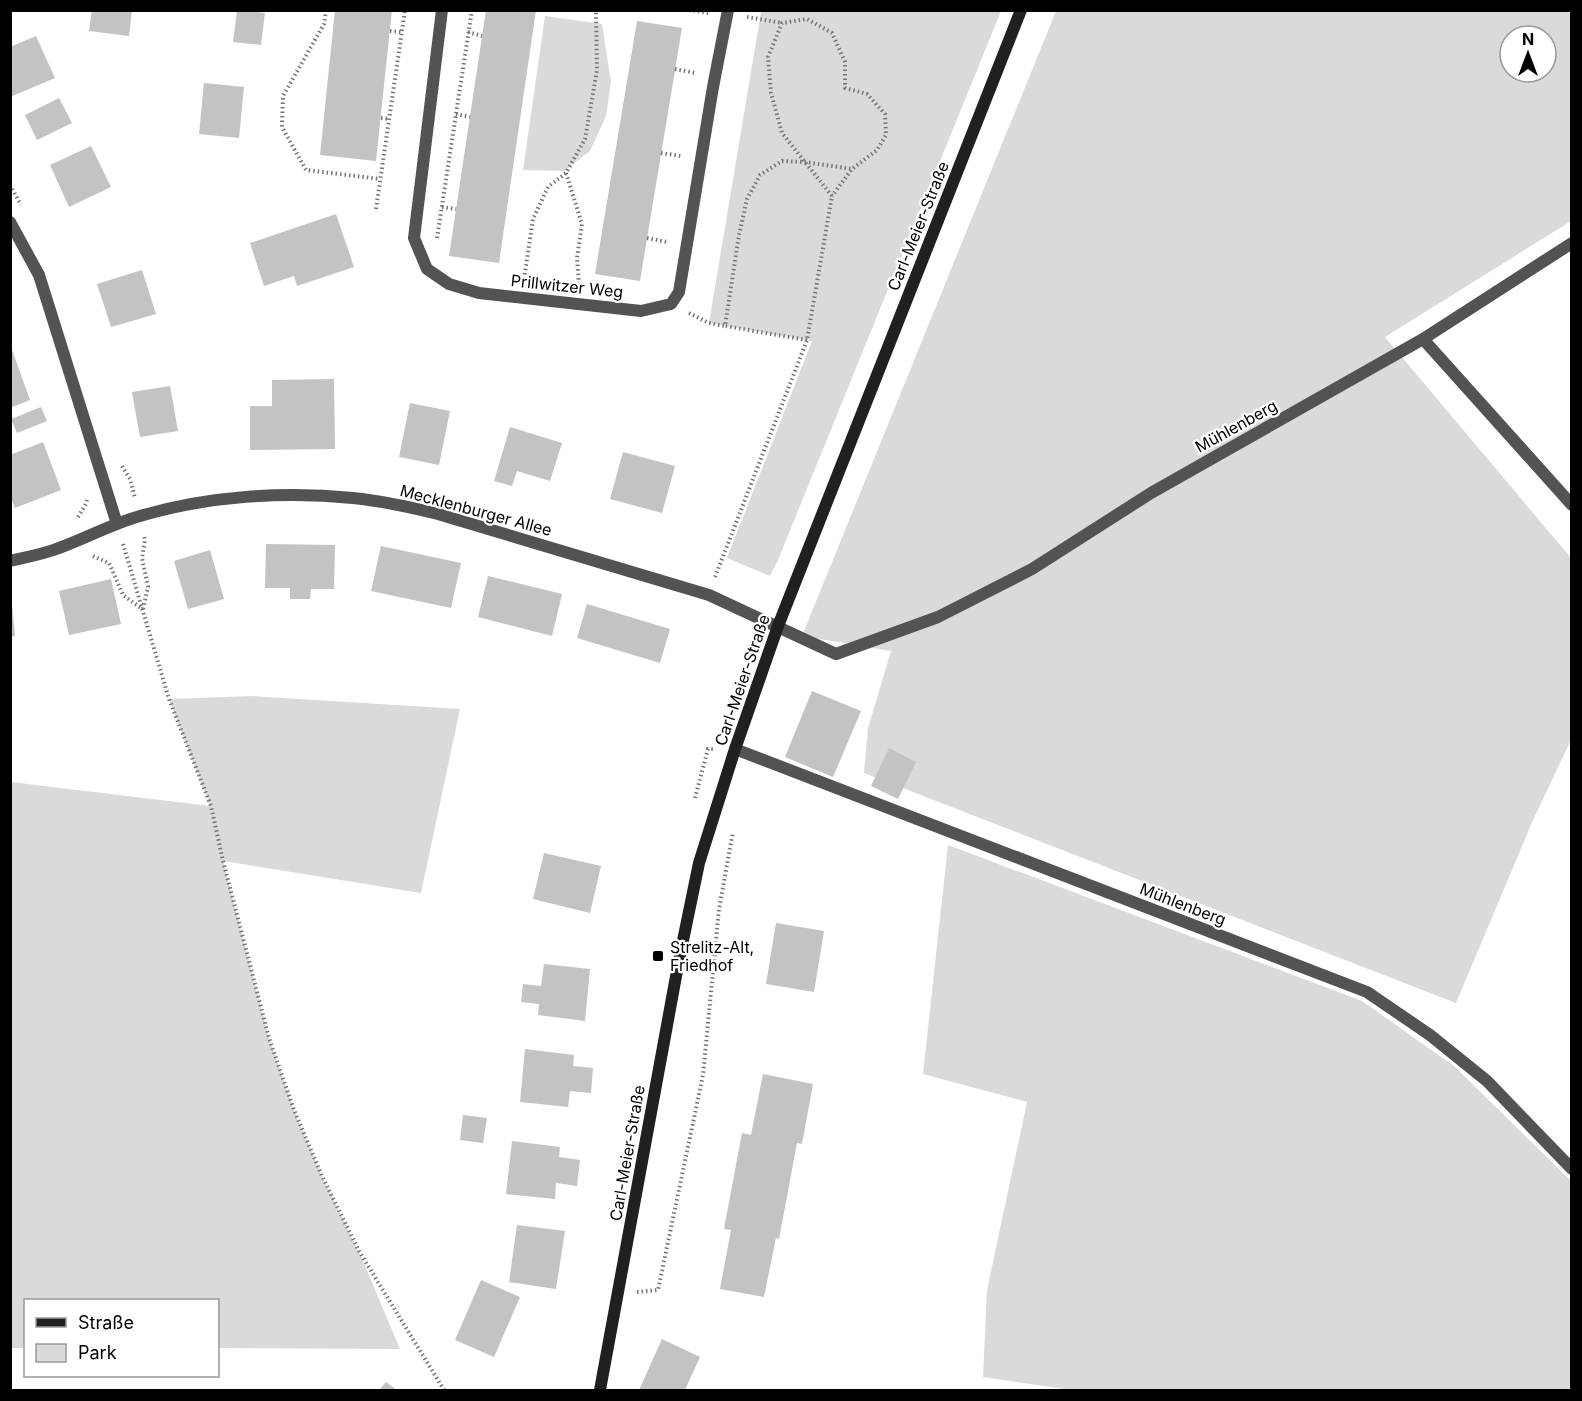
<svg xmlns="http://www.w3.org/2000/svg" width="1582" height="1401" viewBox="0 0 1582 1401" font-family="Inter,sans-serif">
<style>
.green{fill:#dadada;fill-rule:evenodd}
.building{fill:#c3c3c3}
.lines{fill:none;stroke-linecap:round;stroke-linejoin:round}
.path{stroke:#757575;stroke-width:4;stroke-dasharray:1.5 3;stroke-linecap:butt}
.lane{stroke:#535353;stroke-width:12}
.street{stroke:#535353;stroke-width:12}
.secondary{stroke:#202020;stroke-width:12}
.poi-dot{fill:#000;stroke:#fff;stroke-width:2}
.labels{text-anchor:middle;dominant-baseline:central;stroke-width:4.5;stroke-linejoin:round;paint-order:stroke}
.street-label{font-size:16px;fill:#000;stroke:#fff}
.poi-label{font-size:16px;fill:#000;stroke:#fff;text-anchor:start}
</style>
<rect width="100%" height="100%" fill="#fff"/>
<path class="green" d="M 759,11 L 1001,11 L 778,560 L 770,576 L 727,558 L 812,341 L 709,323 L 761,12 Z
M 1056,11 L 1571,11 L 1571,221 L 1385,337 L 1571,558 L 1571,740 L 1533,820 L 1456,1003 L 864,773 L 868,728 L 891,651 L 802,636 ZM 1510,36 L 1546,36 L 1546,72 L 1510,72 Z
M 545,16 L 602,24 L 611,82 L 606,116 L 590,151 L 564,171 L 523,170 Z
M 252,696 L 460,709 L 421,893 L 223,861 L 269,1038 L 294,1110 L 322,1176 L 363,1261 L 400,1349 L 218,1348 L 218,1300 L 26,1300 L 25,1348 L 11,1348 L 11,782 L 210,806 L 169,699 Z
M 948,845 L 1362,1001 L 1454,1066 L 1571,1181 L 1571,1390 L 1071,1390 L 983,1377 L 987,1290 L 1027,1102 L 923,1074 Z"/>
<path class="building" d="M 92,10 L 132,10 L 129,36 L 89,31 Z
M 237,10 L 265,13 L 261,45 L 233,42 Z
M 335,10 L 392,10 L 376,161 L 320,155 Z
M 486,10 L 536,10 L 499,263 L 449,256 Z
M 637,21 L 682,28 L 640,281 L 595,274 Z
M 36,36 L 55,78 L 10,97 L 10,47 Z
M 204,83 L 244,87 L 239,138 L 199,134 Z
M 59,98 L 72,123 L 37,140 L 25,115 Z
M 91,146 L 111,187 L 69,207 L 50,165 Z
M 336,214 L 354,267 L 297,286 L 294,276 L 264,286 L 250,243 Z
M 142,270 L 156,314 L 111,327 L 97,284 Z
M 11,347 L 30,400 L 10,408 L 10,348 Z
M 334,379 L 335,449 L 250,450 L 250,406 L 272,406 L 272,380 Z
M 170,386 L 178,431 L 140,437 L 132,392 Z
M 410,403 L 450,411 L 439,465 L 399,457 Z
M 41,407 L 47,421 L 17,433 L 11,419 Z
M 510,427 L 562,443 L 550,481 L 517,471 L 512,486 L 494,481 Z
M 43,442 L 61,490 L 15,508 L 10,496 L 10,455 Z
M 623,452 L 675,466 L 662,513 L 610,499 Z
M 266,544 L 335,545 L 334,589 L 311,589 L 310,599 L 290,599 L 290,588 L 265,588 Z
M 381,546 L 461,563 L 451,608 L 371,591 Z
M 210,550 L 224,599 L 188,609 L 174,561 Z
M 488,576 L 562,594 L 552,636 L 478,617 Z
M 111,579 L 121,624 L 69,635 L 59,591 Z
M 12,604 L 15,636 L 10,637 L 10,605 Z
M 587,604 L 670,629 L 660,663 L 577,638 Z
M 812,691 L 861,711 L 833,777 L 785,757 Z
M 889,748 L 916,762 L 898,799 L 871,786 Z
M 544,853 L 601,866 L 590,913 L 533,899 Z
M 776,923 L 824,931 L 814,992 L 766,984 Z
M 544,964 L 590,969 L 585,1021 L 538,1015 L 539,1004 L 521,1002 L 523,984 L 541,986 Z
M 525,1049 L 574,1055 L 573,1066 L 593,1068 L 591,1093 L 570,1091 L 568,1107 L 520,1102 Z
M 763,1074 L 813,1084 L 802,1144 L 797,1143 L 779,1239 L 776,1238 L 764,1297 L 720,1289 L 731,1230 L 724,1229 L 742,1133 L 751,1135 Z
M 463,1115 L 487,1118 L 483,1143 L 460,1140 Z
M 512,1141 L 560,1147 L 559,1157 L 580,1160 L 577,1186 L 556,1183 L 555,1199 L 506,1194 Z
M 517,1225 L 565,1231 L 556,1289 L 509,1282 Z
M 481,1280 L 520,1297 L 494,1357 L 455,1340 Z
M 662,1339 L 700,1357 L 685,1390 L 639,1390 Z
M 386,1382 L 397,1390 L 379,1390 Z"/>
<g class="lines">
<path class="path" d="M 326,10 L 324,24 L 283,96 L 282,127 L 306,170 L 380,179
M 689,10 L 709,13
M 747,17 L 782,23
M 390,31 L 402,32
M 468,32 L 482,36
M 675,69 L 695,73
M 456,114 L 470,117
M 381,118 L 389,119
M 661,153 L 681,156
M 566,173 L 582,224 L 577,258 L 579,284
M 10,185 L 21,205
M 442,207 L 456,209
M 376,209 L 405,10
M 437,238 L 472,10
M 647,238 L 667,242
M 524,279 L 533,219 L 548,187 L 566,173 L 585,139 L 597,70 L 596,10
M 689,313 L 709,323 L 725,326
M 807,340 L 725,326 L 739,235 L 747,199 L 760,175 L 782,161 L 805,162 L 852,169
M 122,466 L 130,479 L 135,498
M 78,517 L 86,504 L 87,500
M 123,544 L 169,699 L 211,806 L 223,861 L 269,1038 L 294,1110 L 322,1176 L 359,1251 L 444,1390
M 93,556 L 109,563 L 123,595 L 142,609
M 715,577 L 807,340 L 832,196 L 782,133 L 771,93 L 768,57 L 782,23 L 807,19 L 832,33 L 845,62 L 845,88 L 867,94 L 885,114 L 886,135 L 877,150 L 852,169 L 832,196
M 143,609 L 148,587 L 142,558 L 145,540 L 144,534
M 695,798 L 708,749 L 713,749
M 637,1292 L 658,1290 L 703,1075 L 719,909 L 733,832"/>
<path class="lane" d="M 1423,339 L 1572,505
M 735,749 L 1367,992 L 1430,1035 L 1487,1081 L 1572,1169"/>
<path class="street" d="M 442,10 L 414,238 L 427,269 L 449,284 L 479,293 L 641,311 L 671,304 L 679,292 L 713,87 L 728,10
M 10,222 L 39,275 L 117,524
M 10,561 C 27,557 44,554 59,548 C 86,538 112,524 140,516 C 207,496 284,491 353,498 C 382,501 410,507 438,514 L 709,595 L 836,654 L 938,617 L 1032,569 L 1151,493 L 1423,339 L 1572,243"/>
<path class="secondary" d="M 600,1390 L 679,960 L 699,863 L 735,749 L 778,626 L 1021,10"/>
</g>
<rect class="poi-dot" x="652" y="950" width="12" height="12" rx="3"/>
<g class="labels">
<g class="street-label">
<text transform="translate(918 226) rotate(-68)">Carl-Meier-Straße</text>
<text transform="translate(567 286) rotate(6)">Prillwitzer Weg</text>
<text transform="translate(1236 426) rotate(-29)">Mühlenberg</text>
<text transform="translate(476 510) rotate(15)">Mecklenburger Allee</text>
<text transform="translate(742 680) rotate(-71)">Carl-Meier-Straße</text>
<text transform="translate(1183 904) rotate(21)">Mühlenberg</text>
<text transform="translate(627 1153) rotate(-80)">Carl-Meier-Straße</text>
</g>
<g class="poi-label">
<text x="670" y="947">Strelitz-Alt,<tspan x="670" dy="18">Friedhof</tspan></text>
</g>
</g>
<rect width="1582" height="1401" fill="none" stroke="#000000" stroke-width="24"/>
<rect x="24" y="1299" width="195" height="78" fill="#ffffff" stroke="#999999" stroke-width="1.5"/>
<rect x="36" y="1318" width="30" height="9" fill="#202020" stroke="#999999" stroke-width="1.5"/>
<text x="78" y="1329" font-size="18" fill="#000000">Straße</text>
<rect x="36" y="1344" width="30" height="18" fill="#dadada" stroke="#999999" stroke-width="1.5"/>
<text x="78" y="1359" font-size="18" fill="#000000">Park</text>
<g transform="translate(1528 54)"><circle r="28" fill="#ffffff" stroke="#999999" stroke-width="1.5"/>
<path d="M0-4.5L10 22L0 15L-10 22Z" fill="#000000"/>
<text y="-9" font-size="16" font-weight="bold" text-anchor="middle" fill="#000000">N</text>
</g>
</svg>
